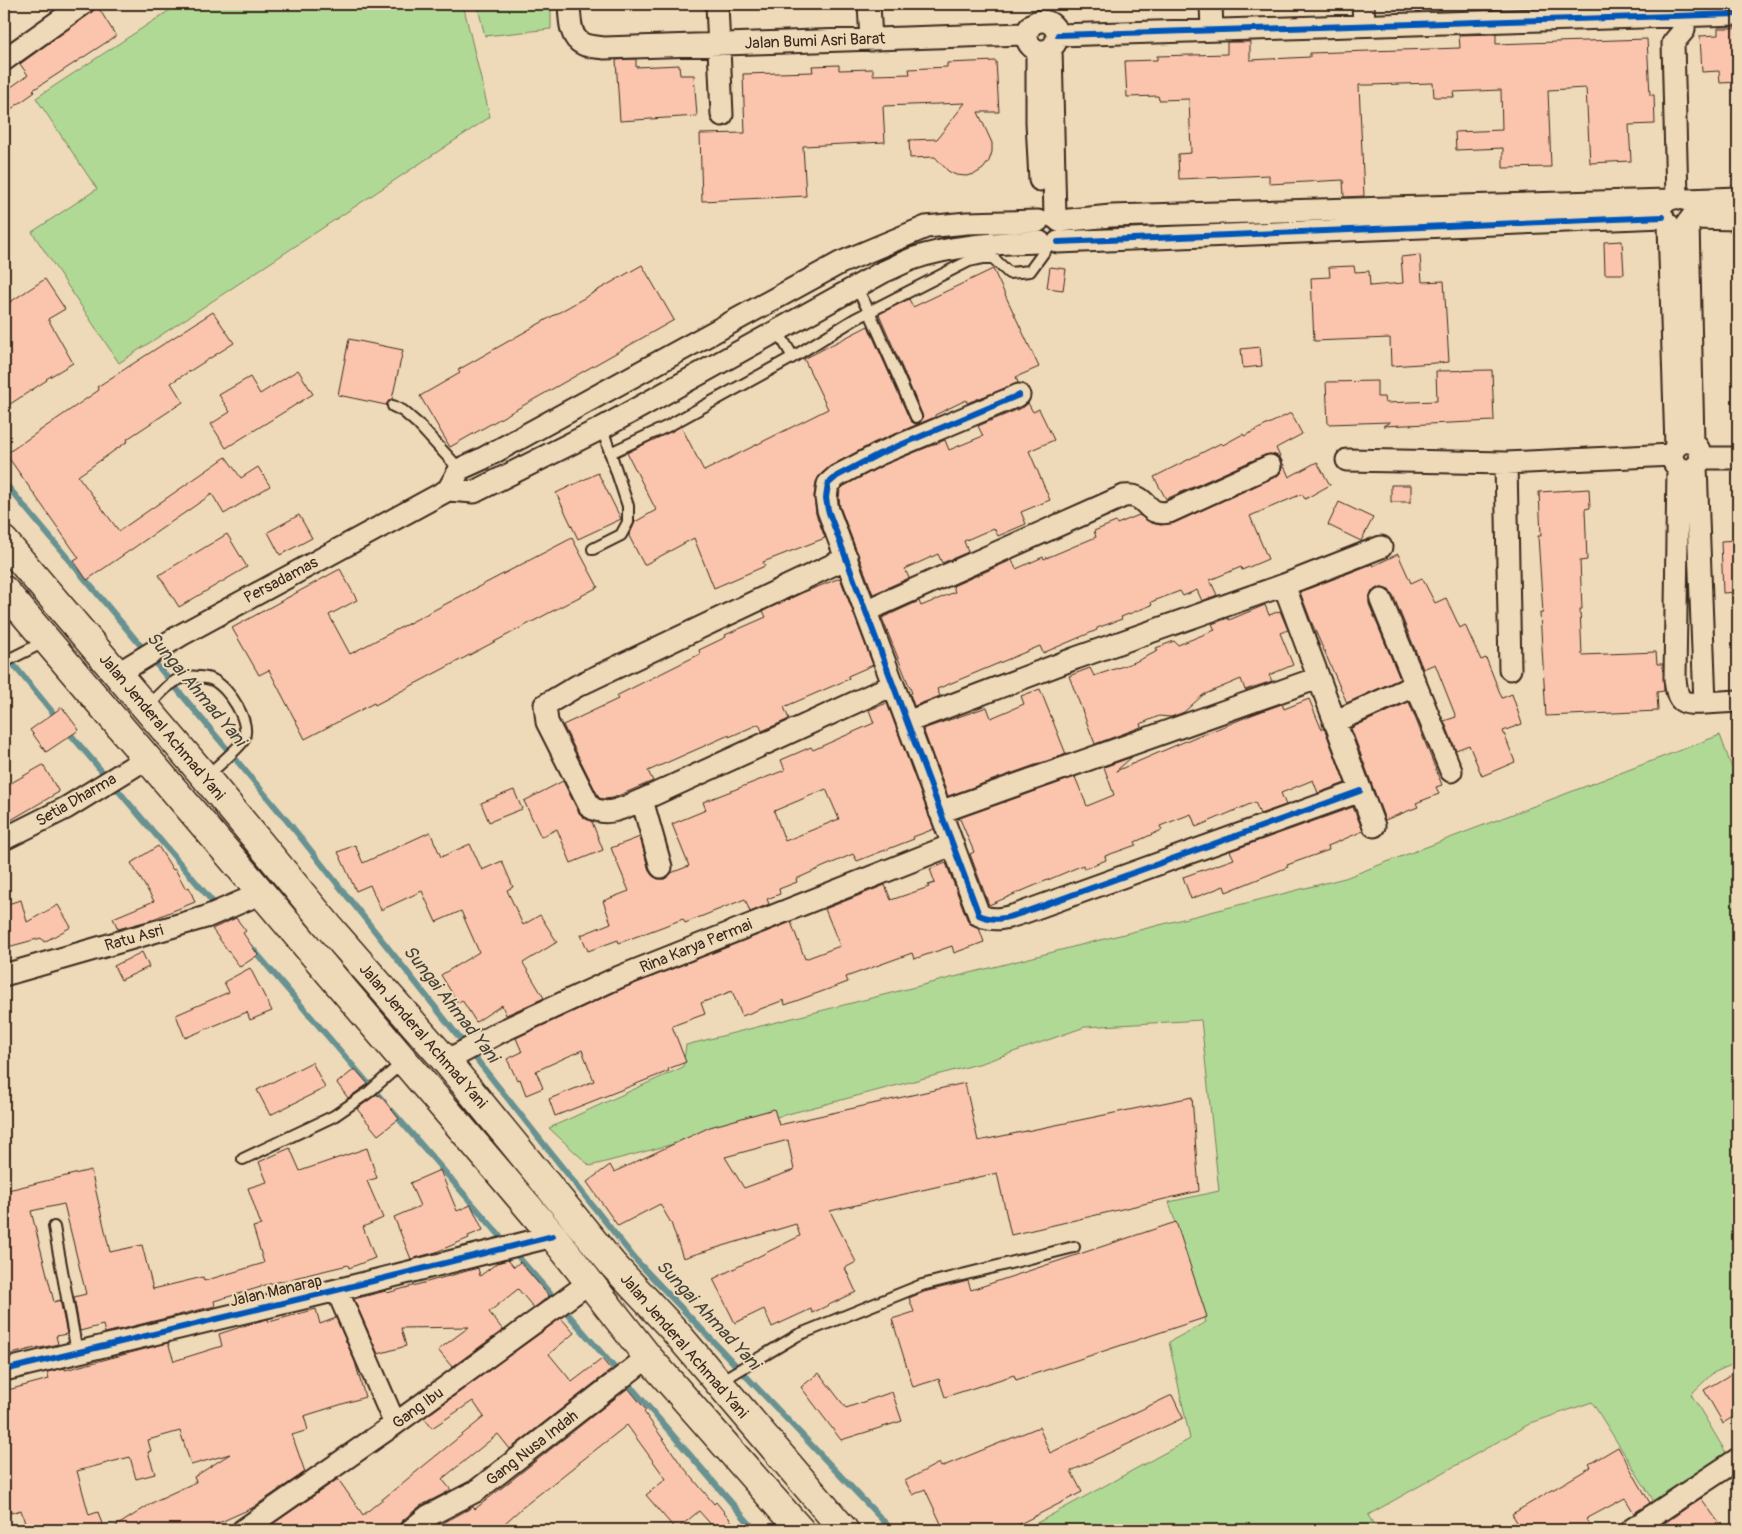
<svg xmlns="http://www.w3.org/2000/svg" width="1742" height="1534" viewBox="0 0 1742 1534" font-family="Pangolin,sans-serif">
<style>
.green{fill:#b0d996;stroke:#76825a}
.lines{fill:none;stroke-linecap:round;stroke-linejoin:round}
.stream{stroke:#689291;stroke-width:6}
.building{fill:#fbc5ad;stroke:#3b2a1e;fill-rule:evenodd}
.lane-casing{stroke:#3b2a1e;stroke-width:14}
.street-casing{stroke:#3b2a1e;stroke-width:25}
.highway-casing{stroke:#3b2a1e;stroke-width:31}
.lane{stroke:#eed9b8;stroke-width:10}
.street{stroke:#eed9b8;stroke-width:21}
.highway{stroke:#eed9b8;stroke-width:28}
.cycleway-casing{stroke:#eed9b8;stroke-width:9}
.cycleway{stroke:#0057b8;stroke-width:6}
.labels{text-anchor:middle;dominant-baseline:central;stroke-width:4;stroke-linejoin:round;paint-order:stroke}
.street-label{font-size:16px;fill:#3b2a1e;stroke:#eed9b8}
.water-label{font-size:18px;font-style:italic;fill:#46443b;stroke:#eed9b8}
</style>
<rect width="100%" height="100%" fill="#eed9b8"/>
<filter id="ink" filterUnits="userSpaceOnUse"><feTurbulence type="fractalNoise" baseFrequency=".02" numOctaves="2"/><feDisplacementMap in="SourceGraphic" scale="10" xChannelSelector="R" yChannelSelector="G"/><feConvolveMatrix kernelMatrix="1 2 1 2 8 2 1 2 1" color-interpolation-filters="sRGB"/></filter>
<g filter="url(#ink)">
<path class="green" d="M 179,4 L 463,4 L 490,117 L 119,363 L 32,232 L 97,189 L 36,98 Z
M 477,4 L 551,4 L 551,29 L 485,36 Z
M 1720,735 L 1738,785 L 1738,1362 L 1713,1373 L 1691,1394 L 1728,1456 L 1655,1503 L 1592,1402 L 1531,1423 L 1368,1515 L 1377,1530 L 1024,1530 L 1190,1439 L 1169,1342 L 1206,1322 L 1169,1202 L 1219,1191 L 1201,1020 L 1085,1027 L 982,1063 L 590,1166 L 549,1128 L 683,1067 L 686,1045 L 1345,878 Z"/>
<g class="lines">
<path class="stream" d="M 4,482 L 293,828 L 635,1259 L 892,1530
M 4,653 L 58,719
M 66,729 L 234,927
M 252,948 L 384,1102
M 392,1111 L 755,1530"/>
</g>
<path class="building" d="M 98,7 L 116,36 L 33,90 L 35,92 L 4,114 L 4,92 L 28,75 L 20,64 Z
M 1718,28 L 1738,28 L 1738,82 L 1720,83 L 1719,71 L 1702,72 L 1700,36 L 1718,35 Z
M 1496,34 L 1496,44 L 1647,39 L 1650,95 L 1654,95 L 1655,124 L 1629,125 L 1631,161 L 1590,163 L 1586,88 L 1548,90 L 1551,167 L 1503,168 L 1503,148 L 1456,150 L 1455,132 L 1502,130 L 1501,90 L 1453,92 L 1454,97 L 1434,97 L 1433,83 L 1369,85 L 1359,85 L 1364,196 L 1344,197 L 1343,180 L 1269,184 L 1269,175 L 1179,179 L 1178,154 L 1191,153 L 1189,99 L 1159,100 L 1158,96 L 1127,97 L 1125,61 L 1157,60 L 1157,56 L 1227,54 L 1227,42 L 1250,42 L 1250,60 L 1310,57 L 1310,53 L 1460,48 L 1459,35 Z
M 636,59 L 636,67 L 679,65 L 680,75 L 694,75 L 697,116 L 620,121 L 616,60 Z
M 996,61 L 999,112 L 978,112 L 992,143 L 992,152 L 989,161 L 983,169 L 975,174 L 966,176 L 956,175 L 948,171 L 935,157 L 910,158 L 909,140 L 937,139 L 965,103 L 883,106 L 885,142 L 803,146 L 806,196 L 702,201 L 700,134 L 745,133 L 743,74 L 813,72 L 812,66 L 839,65 L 839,70 L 873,69 L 873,75 L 910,74 L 909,69 L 947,67 L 947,63 Z
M 1622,241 L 1624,274 L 1605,274 L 1604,242 Z
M 1420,255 L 1422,282 L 1444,281 L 1449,362 L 1391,366 L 1390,338 L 1314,341 L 1311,278 L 1330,277 L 1329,267 L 1354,266 L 1355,272 L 1369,271 L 1370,286 L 1403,283 L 1401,257 Z
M 642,265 L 674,320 L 450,447 L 420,396 L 460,373 L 458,370 Z
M 1050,267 L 1066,269 L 1063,290 L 1047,288 Z
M 993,269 L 1039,367 L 1016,377 L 1018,383 L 967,403 L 966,400 L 935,415 L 935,417 L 873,443 L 829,467 L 820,475 L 816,482 L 814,496 L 816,514 L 825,538 L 763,562 L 765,566 L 714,588 L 694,538 L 644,565 L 629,536 L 635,522 L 656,510 L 627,453 L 681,426 L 704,471 L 828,409 L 804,359 L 868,326 L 910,420 L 915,424 L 919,423 L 923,418 L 922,414 L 879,314 L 909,299 L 913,307 Z
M 45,279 L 65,309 L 48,319 L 73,363 L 46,379 L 47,380 L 4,408 L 4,306 Z
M 213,312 L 234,343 L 171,383 L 183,402 L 127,439 L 128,441 L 78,476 L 119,531 L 226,457 L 241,478 L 258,467 L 270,486 L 224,514 L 212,494 L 87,580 L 74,561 L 79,558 L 6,454 L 99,390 L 97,387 Z
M 349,339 L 403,350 L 392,399 L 389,401 L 386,405 L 338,395 Z
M 1260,347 L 1262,366 L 1243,368 L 1241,349 Z
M 298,370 L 313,394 L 226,448 L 211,424 L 230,412 L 219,395 L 250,377 L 260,394 Z
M 1492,370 L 1494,421 L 1383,426 L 1390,422 L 1328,424 L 1326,382 L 1377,381 L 1377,397 L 1384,397 L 1385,403 L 1437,401 L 1436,371 Z
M 1028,403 L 1033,412 L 1039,409 L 1054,440 L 1029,451 L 1050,500 L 1021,512 L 1026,524 L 998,536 L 994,528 L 964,541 L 968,552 L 942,563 L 938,554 L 905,569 L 909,578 L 873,594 L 840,507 L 839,498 L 840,490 L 844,486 L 884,465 L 945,440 L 949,450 L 983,436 L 978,426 L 1024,407 Z
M 1291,413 L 1302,434 L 1276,448 L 1289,477 L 1317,462 L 1330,485 L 1305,499 L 1302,494 L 1250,516 L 1268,559 L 1242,570 L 1241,567 L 1210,580 L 1217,595 L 1202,601 L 1197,590 L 1183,596 L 1180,591 L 1151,602 L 1152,605 L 1121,617 L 1122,619 L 1097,628 L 1097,630 L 1043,653 L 1040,646 L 937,689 L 940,696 L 914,706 L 910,694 L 912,693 L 882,618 L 919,601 L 921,606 L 955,592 L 953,586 L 1012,560 L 1016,569 L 1043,557 L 1044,559 L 1096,537 L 1094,531 L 1116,522 L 1117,524 L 1139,515 L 1152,523 L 1161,525 L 1174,523 L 1275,477 L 1280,473 L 1282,468 L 1282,461 L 1278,456 L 1271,454 L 1265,455 L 1166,499 L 1154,477 L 1221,443 L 1223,445 L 1243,434 L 1244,436 Z
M 598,473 L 621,519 L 578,539 L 556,493 Z
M 1391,485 L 1411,485 L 1411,502 L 1391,502 Z
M 1589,489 L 1590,508 L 1585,509 L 1587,560 L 1580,561 L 1582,609 L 1580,609 L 1582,655 L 1656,652 L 1657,664 L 1663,664 L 1664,691 L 1657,692 L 1658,711 L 1546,716 L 1540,613 L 1543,613 L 1538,536 L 1541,536 L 1539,492 Z
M 1339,502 L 1373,518 L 1361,541 L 1328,525 Z
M 299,515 L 312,538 L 280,555 L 268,532 Z
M 227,534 L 247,567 L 179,607 L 159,575 Z
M 572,538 L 598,587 L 375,705 L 374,703 L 305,739 L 269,670 L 259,675 L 232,628 L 340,569 L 357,600 L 329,615 L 350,654 Z
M 1738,540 L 1738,592 L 1723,593 L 1721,541 Z
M 1398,554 L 1411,583 L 1422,578 L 1435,603 L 1446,598 L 1460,628 L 1465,625 L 1481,660 L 1486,658 L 1502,698 L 1512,694 L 1522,724 L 1503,731 L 1515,762 L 1482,776 L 1469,745 L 1456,750 L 1444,721 L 1456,717 L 1435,664 L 1423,669 L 1393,595 L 1389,590 L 1383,588 L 1377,588 L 1371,592 L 1369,598 L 1369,604 L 1400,679 L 1347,703 L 1311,621 L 1300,592 L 1372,564 L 1373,566 Z
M 840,578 L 873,665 L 848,676 L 849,679 L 784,707 L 789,719 L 762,731 L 759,724 L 729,737 L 729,735 L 648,771 L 653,781 L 613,798 L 604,799 L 599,798 L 563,725 L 618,699 L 616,696 L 700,654 L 699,650 L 726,637 L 725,635 L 766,617 L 763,611 L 802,593 Z
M 1265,605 L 1269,615 L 1280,611 L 1288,630 L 1280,633 L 1293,665 L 1269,675 L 1272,681 L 1245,690 L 1241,679 L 1203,695 L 1184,712 L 1171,717 L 1159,716 L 1140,724 L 1141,727 L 1095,744 L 1069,676 L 1090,668 L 1094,676 L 1135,662 L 1158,651 L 1156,648 L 1174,641 L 1178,645 L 1215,630 L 1212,624 L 1228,618 L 1229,620 Z
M 1040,689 L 1066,754 L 948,796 L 923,729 L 987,707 L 991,718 L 1024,704 L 1021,696 Z
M 1309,699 L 1321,728 L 1325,730 L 1345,783 L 1318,793 L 1313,780 L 1281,793 L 1286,805 L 1260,814 L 1255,802 L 1196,827 L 1191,814 L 1160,826 L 1162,830 L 1135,842 L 1136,845 L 1105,856 L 1106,860 L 1084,869 L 1083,865 L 989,905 L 970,854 L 974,852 L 960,819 L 957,819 L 1075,777 L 1087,806 L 1114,795 L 1104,767 L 1132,757 L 1116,771 L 1200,735 L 1200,736 L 1254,714 L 1282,704 L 1284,709 Z
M 1409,702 L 1442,785 L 1436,787 L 1439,794 L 1416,803 L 1418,807 L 1385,820 L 1351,728 Z
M 887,703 L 934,829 L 913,837 L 914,839 L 857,861 L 853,854 L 823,867 L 796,879 L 797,882 L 779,889 L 780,894 L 767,899 L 769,904 L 750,912 L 745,899 L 685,923 L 683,919 L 619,943 L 618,940 L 588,951 L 581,935 L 611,923 L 603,901 L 629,891 L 611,848 L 640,837 L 649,871 L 653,876 L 658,879 L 665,879 L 671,873 L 689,866 L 672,824 L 706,810 L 703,802 L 785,770 L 781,760 L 811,747 L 813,750 L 874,723 L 869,710 ZM 826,789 L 839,819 L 785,841 L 774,811 Z
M 62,707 L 79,730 L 46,752 L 30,730 Z
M 43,765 L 59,792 L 4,824 L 4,787 Z
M 563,781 L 579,813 L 584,818 L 592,822 L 603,850 L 571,863 L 557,829 L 541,837 L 524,801 Z
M 514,790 L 522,809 L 489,822 L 481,803 Z
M 1353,807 L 1363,831 L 1328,846 L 1329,850 L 1287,865 L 1288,867 L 1226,892 L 1224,886 L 1191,899 L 1183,877 L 1234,859 L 1230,851 Z
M 430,832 L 441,857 L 470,844 L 482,870 L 502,861 L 513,887 L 507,890 L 523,925 L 540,915 L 557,942 L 523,963 L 544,998 L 506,1015 L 502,1005 L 476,1022 L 462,1000 L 458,1003 L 441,975 L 479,952 L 461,911 L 436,922 L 422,891 L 381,910 L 370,885 L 356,891 L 338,852 L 355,845 L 363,863 Z
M 158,846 L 173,870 L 175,869 L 186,889 L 189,887 L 195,902 L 148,921 L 118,929 L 113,918 L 154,901 L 131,863 Z
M 946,863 L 967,919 L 970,924 L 979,928 L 984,942 L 954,953 L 952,946 L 914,959 L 912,953 L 846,977 L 848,982 L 785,1005 L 784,1000 L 742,1016 L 732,991 L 701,1003 L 705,1014 L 672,1026 L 686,1062 L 668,1069 L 669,1071 L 555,1116 L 549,1099 L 594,1081 L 582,1050 L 536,1071 L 543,1088 L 526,1095 L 520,1079 L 517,1080 L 507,1059 L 522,1052 L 516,1038 L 624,988 L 791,922 L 805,959 L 840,946 L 825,909 L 885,885 L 891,900 L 929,887 L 928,885 L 935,883 L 930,869 Z
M 21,900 L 27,922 L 58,905 L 71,927 L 44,942 L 41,938 L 4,948 L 4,905 Z
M 236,918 L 246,931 L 243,933 L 258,955 L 240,967 L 212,929 Z
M 142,952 L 149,967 L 121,980 L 114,966 Z
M 250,968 L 272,1011 L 250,1020 L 247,1012 L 185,1038 L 176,1015 L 229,992 L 224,982 Z
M 312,1062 L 325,1088 L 270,1115 L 257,1090 Z
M 355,1069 L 368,1084 L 348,1098 L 337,1083 Z
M 965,1083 L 978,1141 L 1192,1097 L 1199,1191 L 1011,1235 L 997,1173 L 830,1211 L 856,1262 L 845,1268 L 856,1292 L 812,1313 L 811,1309 L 772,1327 L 764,1309 L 735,1323 L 713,1279 L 800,1236 L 796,1224 L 683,1258 L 671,1223 L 660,1204 L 618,1226 L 587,1182 L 610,1165 L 614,1172 L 710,1127 L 774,1109 L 779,1125 ZM 788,1140 L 794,1170 L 744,1188 L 725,1157 Z
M 377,1094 L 378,1096 L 380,1095 L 399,1119 L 378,1135 L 357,1109 Z
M 290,1148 L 300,1171 L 367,1148 L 377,1178 L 367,1181 L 383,1218 L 363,1227 L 375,1258 L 349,1268 L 348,1265 L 261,1286 L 261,1287 L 214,1301 L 215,1306 L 105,1333 L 103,1325 L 80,1331 L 74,1297 L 86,1294 L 64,1204 L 31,1211 L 54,1302 L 60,1300 L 67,1334 L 56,1336 L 58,1344 L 40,1348 L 39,1347 L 4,1356 L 4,1191 L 91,1170 L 110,1252 L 142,1245 L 153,1289 L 203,1277 L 204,1281 L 264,1263 L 253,1227 L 261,1225 L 248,1188 L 267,1182 L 259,1162 Z
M 440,1170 L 457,1211 L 471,1205 L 483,1230 L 468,1236 L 469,1238 L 436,1252 L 411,1259 L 394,1217 L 420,1206 L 410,1183 Z
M 1176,1222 L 1207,1317 L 1016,1380 L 1014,1375 L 945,1397 L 939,1379 L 913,1387 L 892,1319 L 914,1312 L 909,1298 L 924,1292 L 968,1281 L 971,1290 Z
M 508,1260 L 514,1267 L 520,1262 L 549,1296 L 534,1308 L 518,1289 L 489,1312 L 503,1330 L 452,1367 L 438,1350 L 469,1327 L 401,1328 L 406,1346 L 378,1354 L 354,1299 L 386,1291 L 387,1293 L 478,1268 L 480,1276 L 497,1263 Z
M 316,1309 L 320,1324 L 336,1318 L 355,1362 L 365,1397 L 304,1416 L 308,1430 L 292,1435 L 305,1472 L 252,1508 L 203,1530 L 110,1530 L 157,1500 L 196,1482 L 194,1477 L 230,1454 L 191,1465 L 180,1431 L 148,1440 L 151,1451 L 148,1452 L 155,1474 L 136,1479 L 130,1457 L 77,1471 L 89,1515 L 98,1512 L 104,1530 L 27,1530 L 21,1510 L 11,1513 L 4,1487 L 4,1391 L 49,1379 L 47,1372 L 65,1368 L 65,1370 L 168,1343 L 174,1361 L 222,1346 L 219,1334 L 256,1322 L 268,1319 L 269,1322 Z
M 561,1318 L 574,1333 L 549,1354 L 572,1382 L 602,1359 L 611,1370 L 510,1449 L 498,1434 L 442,1479 L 451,1490 L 420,1506 L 403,1520 L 395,1530 L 264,1530 L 338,1479 L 363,1515 L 484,1417 L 473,1401 L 432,1428 L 424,1418 Z
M 1738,1370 L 1738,1414 L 1723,1423 L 1704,1390 Z
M 819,1373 L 846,1408 L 892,1392 L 902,1421 L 841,1440 L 801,1387 Z
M 628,1388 L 646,1410 L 644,1412 L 680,1463 L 714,1504 L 716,1502 L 733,1523 L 724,1530 L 716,1530 L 699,1511 L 676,1530 L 646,1495 L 666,1479 L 627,1425 L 523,1507 L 497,1530 L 430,1530 L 473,1507 L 475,1509 Z
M 1172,1395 L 1183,1418 L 1071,1471 L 1082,1492 L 1008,1530 L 944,1530 L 925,1489 L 913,1495 L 905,1481 L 939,1463 L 941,1467 L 1039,1427 L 1050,1453 Z
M 1618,1447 L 1650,1503 L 1634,1513 L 1625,1498 L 1586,1519 L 1593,1530 L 1522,1530 L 1512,1514 L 1591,1467 L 1589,1464 Z
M 1701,1498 L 1724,1530 L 1653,1530 L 1662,1525 Z"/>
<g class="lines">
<g class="lane-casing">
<path id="lane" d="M 856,287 L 870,313 L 916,417
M 777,330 L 793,357
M 393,406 L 403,411 L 418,424 L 462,472
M 610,453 L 668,426 L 793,357 L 855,319 L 969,261 L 983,258 L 993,258 L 1009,273 L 1030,271 L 1049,245
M 593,549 L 621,535 L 628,522 L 628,506 L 602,428
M 4,662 L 46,641
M 147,708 C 157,697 170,680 186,677 C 193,676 206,677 213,680 C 229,688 252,722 243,741 C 239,748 214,769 207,776
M 243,1159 L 334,1116 L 369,1092 L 403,1062
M 54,1227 L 77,1352
M 719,1382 L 798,1335 L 922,1285 L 1074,1247"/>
</g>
<g class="street-casing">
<path id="street" d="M 569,4 C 570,17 569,38 583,44 C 589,47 598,47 604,48 L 1026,34
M 717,4 L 722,115
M 869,4 L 871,40
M 1211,4 L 1212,30
M 1363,4 L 1364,25
M1027 36a15 15 0 1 1 30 0a15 15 0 1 1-30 0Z
M 1058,35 L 1738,14
M 1051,48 L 1055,218
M 1037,50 L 1037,122 L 1040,180
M 4,60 L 83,4
M 1677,197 L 1673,43 L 1684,30 L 1684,4
M 1665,202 L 1668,200 L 1677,197 L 1687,200 L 1738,198
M 1691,218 L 1738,219
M 1059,221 L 1111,216 L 1668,200
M 1688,222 L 1693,443 C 1707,452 1700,475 1682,469 C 1664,463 1673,436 1693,443
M 1669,225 L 1676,447
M 1058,242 L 1663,217
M 1019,395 L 879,454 L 837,476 L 828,484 L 826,498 L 828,510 L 979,915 C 994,922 1007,918 1022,913 L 1360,791
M 1701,458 L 1738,458
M 1347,460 L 1506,463
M 1678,467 L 1675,679 C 1678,704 1681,704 1705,703 L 1696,466
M 448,490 L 460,469 L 482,459 L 840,263 L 878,247 L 926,227 L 967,223 L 1038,221
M 448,490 L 474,492 L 602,428 L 883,272 C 893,268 902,263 912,259 C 953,245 997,243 1040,242
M 847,558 L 577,686 L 545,705 L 547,722 L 590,807 C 607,818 625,807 642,800 L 893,685
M 1284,585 L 1374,826
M 1381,600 L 1451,771
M 866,611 L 1124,496 C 1150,493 1143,517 1169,512 L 1270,466
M 1510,669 L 1506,463 L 1672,455
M 117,674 L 181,635 L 448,490
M 1705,703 L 1738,701
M 907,722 L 1076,658 L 1284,585 L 1381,547
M 1334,722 L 1416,685
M 642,800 L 661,867
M 940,812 L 1318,678
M 4,839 L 66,808 L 147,758
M 4,975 L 206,917 L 262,893
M 446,1061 L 500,1032 L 619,977 L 952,845
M 337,1290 L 395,1424
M 4,1370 L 337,1290 L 553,1236
M 243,1530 L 395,1424 L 590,1282
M 411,1530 L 428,1516 L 476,1491 L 648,1357
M 1631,1530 L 1738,1459"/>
</g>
<g class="highway-casing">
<path id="highway" d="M 4,541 L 206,778 L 334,933 L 446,1061 L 613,1265 L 673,1329 L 844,1530
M 4,590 L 553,1236 L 648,1357 L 800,1530"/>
</g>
<use href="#lane" class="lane"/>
<use href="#street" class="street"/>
<use href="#highway" class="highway"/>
<g class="cycleway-casing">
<path id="cycleway" d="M 1058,35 L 1738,14
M 1058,242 L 1663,217
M 1019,395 L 879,454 L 837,476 L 828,484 L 826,498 L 828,510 L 979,915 C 994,922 1007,918 1022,913 L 1360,791
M 4,1370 L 337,1290 L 553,1236"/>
</g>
<use href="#cycleway" class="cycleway"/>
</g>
</g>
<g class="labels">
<g class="street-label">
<text transform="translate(815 41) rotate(-2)">Jalan Bumi Asri Barat</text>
<text transform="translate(281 580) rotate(-28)">Persadamas</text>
<text transform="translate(162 727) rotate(50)">Jalan Jenderal Achmad Yani</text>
<text transform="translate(76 800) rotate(-30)">Setia Dharma</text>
<text transform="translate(134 938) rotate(-16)">Ratu Asri</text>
<text transform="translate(696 946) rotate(-22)">Rina Karya Permai</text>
<text transform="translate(423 1036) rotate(49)">Jalan Jenderal Achmad Yani</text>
<text transform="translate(276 1291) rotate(-13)">Jalan Manarap</text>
<text transform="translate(684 1346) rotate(49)">Jalan Jenderal Achmad Yani</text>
<text transform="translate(418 1408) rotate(-36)">Gang Ibu</text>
<text transform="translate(532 1448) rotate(-38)">Gang Nusa Indah</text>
</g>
<g class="water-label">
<text transform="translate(196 689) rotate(50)">Sungai Ahmad Yani</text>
<text transform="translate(451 1004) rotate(52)">Sungai Ahmad Yani</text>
<text transform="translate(708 1315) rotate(47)">Sungai Ahmad Yani</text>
</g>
</g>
<rect width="1742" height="1534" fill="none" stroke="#eed9b8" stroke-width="20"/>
<rect x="10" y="10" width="1722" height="1514" fill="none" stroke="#3b2a1e" stroke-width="2" filter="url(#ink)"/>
</svg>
